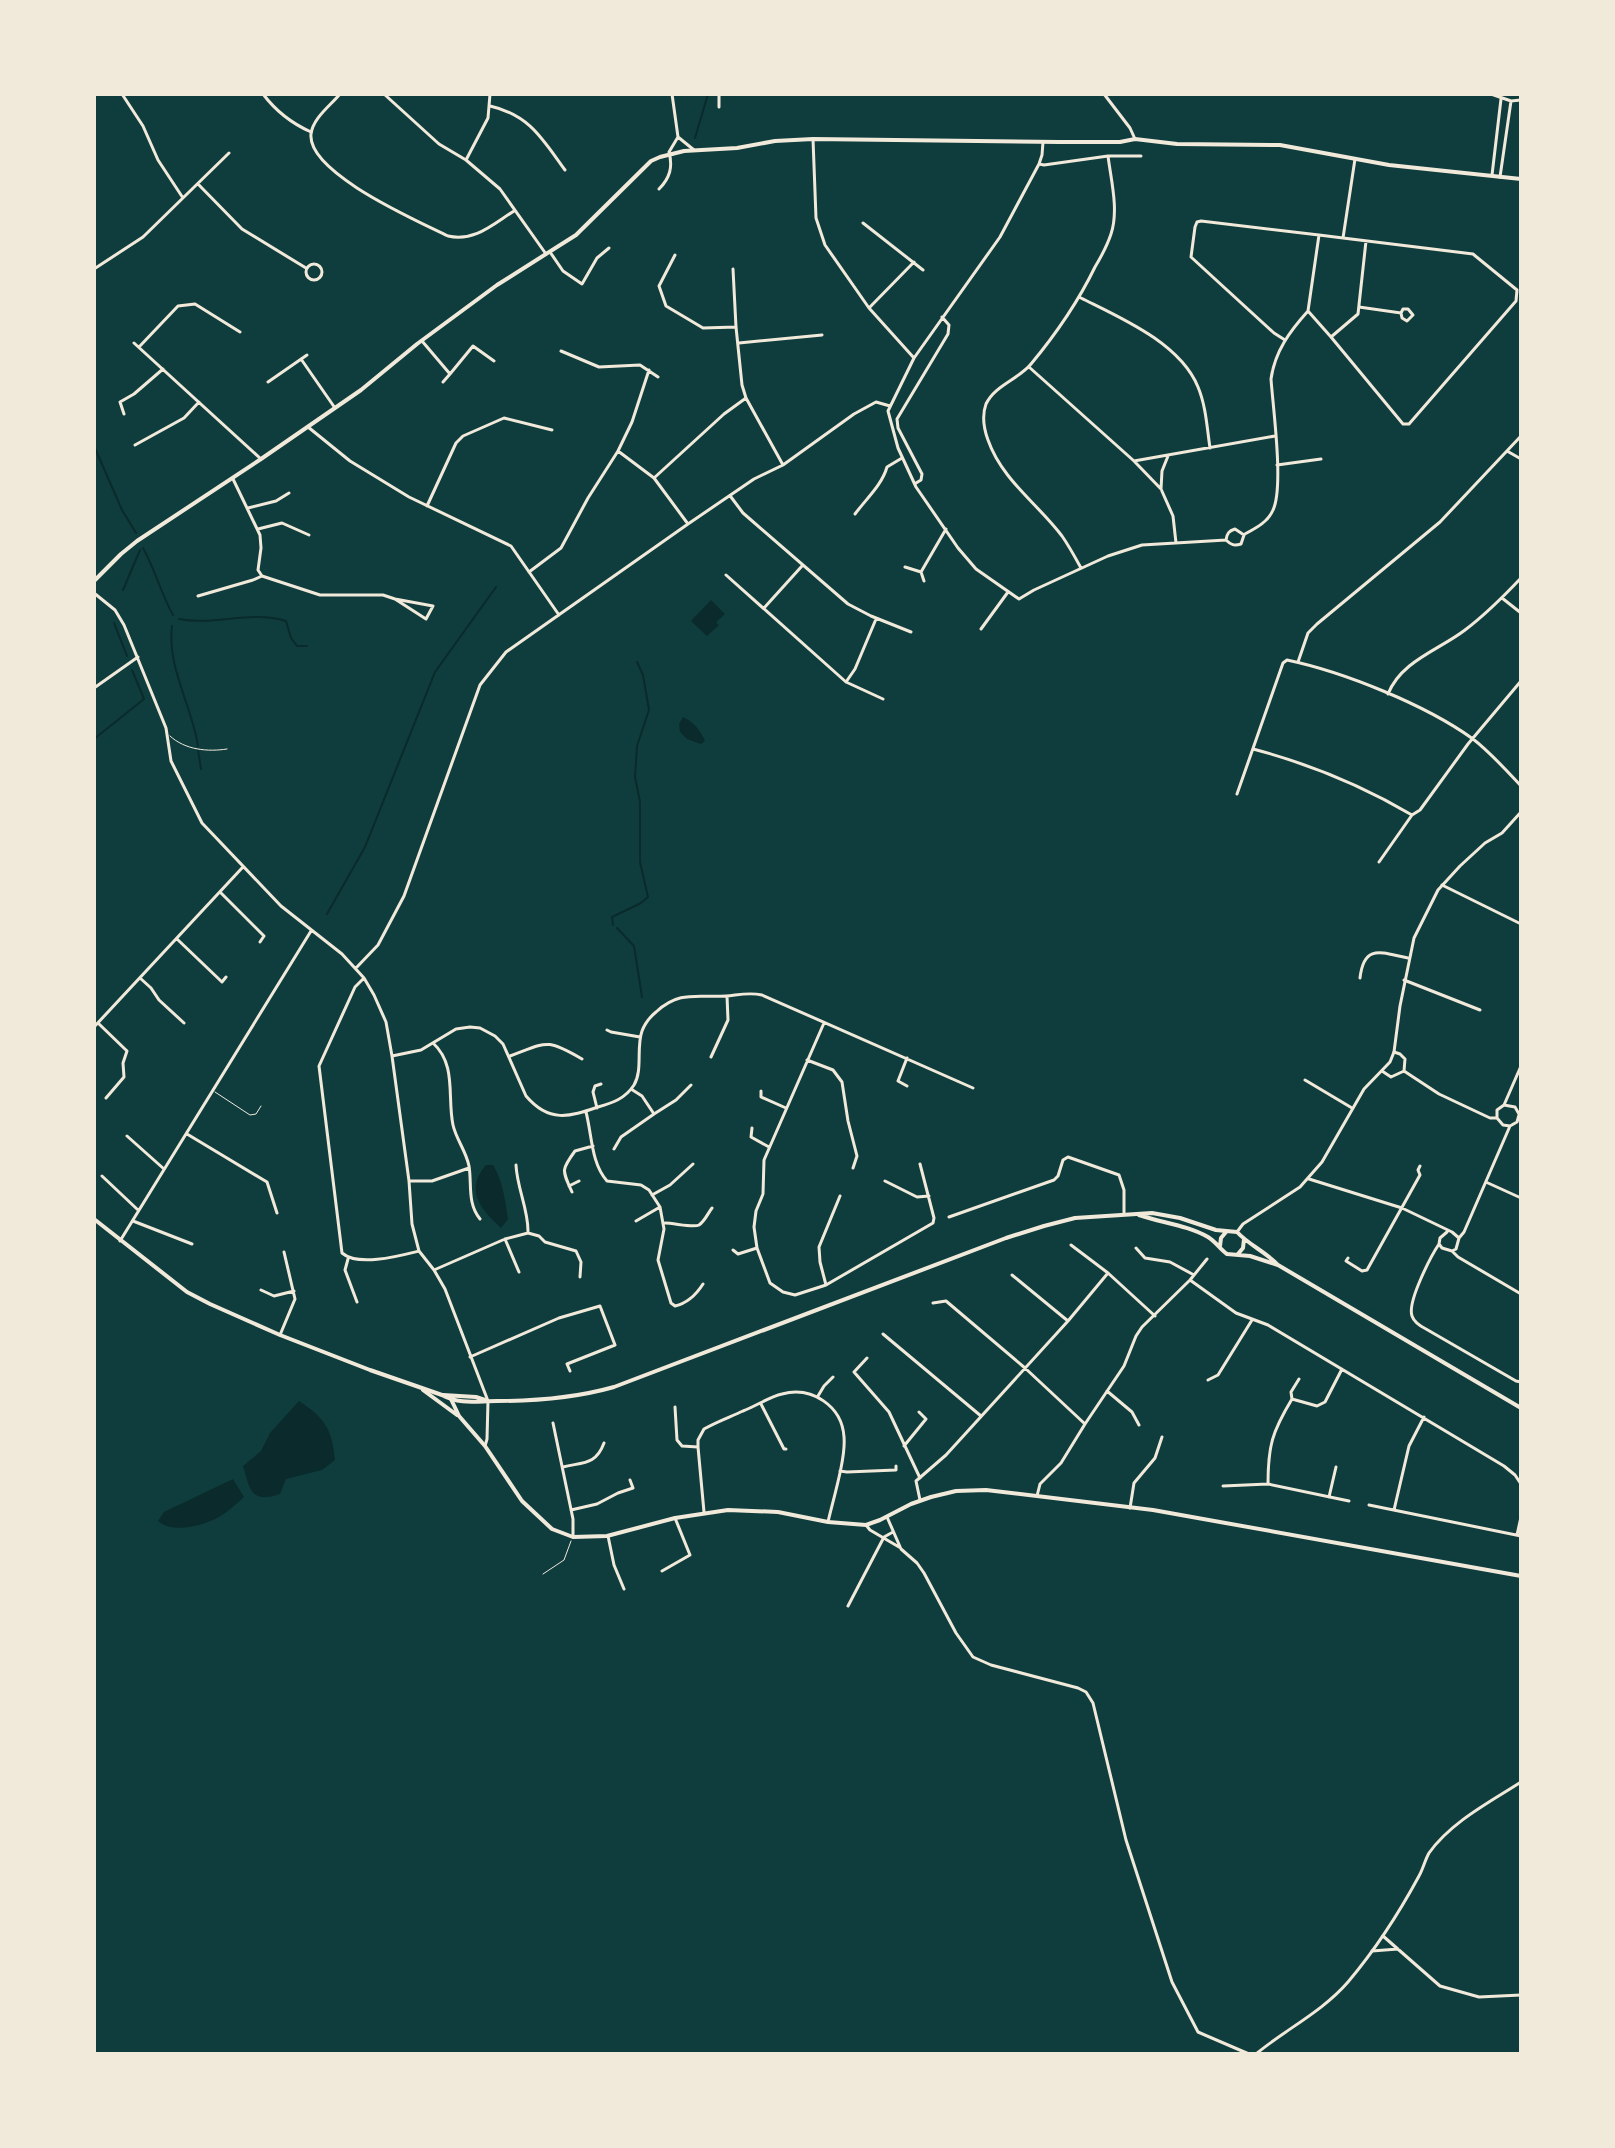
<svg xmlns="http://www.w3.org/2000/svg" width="1615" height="2148" viewBox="0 0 1615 2148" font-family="Roboto,sans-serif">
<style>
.water{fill:#0a2a2b}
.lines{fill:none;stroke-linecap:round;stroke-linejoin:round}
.stream{stroke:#0a2a2b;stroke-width:2}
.service{stroke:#f1e9da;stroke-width:1}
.minor{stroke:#f1e9da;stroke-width:3}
.tertiary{stroke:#f1e9da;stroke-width:3}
.secondary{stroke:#f1e9da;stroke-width:4}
.primary{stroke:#f1e9da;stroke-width:4}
.trunk{stroke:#f1e9da;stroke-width:4}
</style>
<rect width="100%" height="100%" fill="#0f3d3e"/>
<path class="water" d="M 711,600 L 725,614 L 716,622 L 719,625 L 707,636 L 691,621 Z
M 683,717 C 694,722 700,730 705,741 L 701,744 L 687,739 L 680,732 L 679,724 Z
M 486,1165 L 493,1165 C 503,1181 505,1200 508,1219 L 501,1228 C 481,1209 464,1191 486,1165 Z
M 299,1401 C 325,1418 332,1429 335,1460 L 322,1470 L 286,1479 L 280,1494 C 251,1504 250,1490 243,1466 L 261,1451 L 270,1433 Z
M 233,1479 L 244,1497 C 236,1504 228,1512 219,1517 C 203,1526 172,1534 158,1521 L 164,1512 Z"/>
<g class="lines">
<path class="stream" d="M 695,138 L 708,94
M 94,446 L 122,510 L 136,533
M 143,548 C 155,569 161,594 173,615
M 123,590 L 140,550
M 179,619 C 214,626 251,610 286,621 L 291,638 L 297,646 L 307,646
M 114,623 L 127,656
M 172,626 C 167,668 192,706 198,746
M 94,739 L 144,699 L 132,670
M 198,750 L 201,769
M 327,914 L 365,847 L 435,672 L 496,587
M 613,925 L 612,917 L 641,903 L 648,897 L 640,862 L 640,802 L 635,777 L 637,746 L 649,710 L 643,675 L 637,662
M 617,928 L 634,946 L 642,997"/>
<path class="service" d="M 170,736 C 185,750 208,752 227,749
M 215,1092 L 250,1115 L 256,1114 L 261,1106
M 543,1574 L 564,1560 L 571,1541"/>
<path class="minor" d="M 122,94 L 143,126 L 158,160 L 183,198
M 263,94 C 275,110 293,124 311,132
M 340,94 C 330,106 313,118 311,134 C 307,173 418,221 448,236 C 475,242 493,224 514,211
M 384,94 L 439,144 L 466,160 L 500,189 L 546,254
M 672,94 L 678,137 L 694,150
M 719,94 L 719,107
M 1491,94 L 1511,101 L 1521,100
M 490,106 C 530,115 543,140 565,170
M 813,139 L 816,218 L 825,245 L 869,308 L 914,358
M 1043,142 L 1042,155 L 1039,164 L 1000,237 L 914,358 L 888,411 L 898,448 L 916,487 L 958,548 L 976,569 L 1019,599 L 1034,590 L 1108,556 L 1142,545 L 1226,540 C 1231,545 1234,546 1241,544 L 1244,535 L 1235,529 C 1229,531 1227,533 1226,540
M 1355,159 L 1343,238 L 1319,235 L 1308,311 L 1331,337 L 1358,314 L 1366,241
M 466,160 L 488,118 L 490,94
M 1039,164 L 1044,165 L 1108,156 L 1141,156
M 1492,175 L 1501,99
M 1500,177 L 1511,101
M 198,184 L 242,229 L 306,268
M 659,189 C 670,178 673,167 669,152 L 678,137
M 863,223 L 923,270
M 550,252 L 563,271 L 582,284 L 597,258 L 609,248
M 675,255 L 659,286 L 666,306 L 703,328 L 736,327
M306 272a8 8 0 1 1 16 0a8 8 0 1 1-16 0Z
M 94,269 L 143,237 L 229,153
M 733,269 L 736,327 L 742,385 L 746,398 L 783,465
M 1081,298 C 1121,318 1180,343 1198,387 C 1206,406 1207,428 1210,448
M 1359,307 L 1401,313 L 1403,309 L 1408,309 L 1413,315 L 1407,321 L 1402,318 L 1401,313
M 869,308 L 914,262
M 1331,337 L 1403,424 L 1409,424 L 1516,301 L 1517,290 L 1473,254 L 1343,238
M 1285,340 L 1274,333 L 1191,257 L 1195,227 L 1197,222 L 1201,221 L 1319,235
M 422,341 L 450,374 L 443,382
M 134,343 L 261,459
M 739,343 L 822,335
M 139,347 L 178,306 L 195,304 L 240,332
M 561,351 L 599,367 L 640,365 L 658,377
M 301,359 L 335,408
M 1029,367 L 1134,461 L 1161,489 L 1173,516 L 1176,543
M 450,374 L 473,346 L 494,361
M 268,382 L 307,355
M 124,414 L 120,402 L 134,394 L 163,369
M 308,427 L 350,461 L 409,497 L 511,546 L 559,615
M 135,445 L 184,418 L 199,402
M 618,451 L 654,478 L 688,524
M 1507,451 L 1521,459
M 1134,461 L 1275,436
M 1277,465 L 1321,459
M 654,478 L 724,414 L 746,398
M 233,479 L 260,535 L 261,548 L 258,570 L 262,576
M 916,483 L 921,480 L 922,474 L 898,428 L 897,419 L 948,334 L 949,325 L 942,317
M 1161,489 L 1162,471 L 1168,456
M 731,497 L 743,513 L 848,604 L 871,616 L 911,632
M 427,506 L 456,443 L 463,436 L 504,418 L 552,430
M 248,508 L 276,501 L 289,493
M 855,514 C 866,499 882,485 887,467 L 902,458
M 258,529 L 282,523 L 309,535
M 1245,534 C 1256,528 1268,522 1273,510 C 1284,487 1273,408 1271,379 C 1275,351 1290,331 1308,311
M 905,567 L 921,572 L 946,529
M 1081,568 C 1075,557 1069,546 1062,536 C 1038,504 1002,480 988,440 C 984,429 982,415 986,404 C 995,385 1019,379 1031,364 C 1056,334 1078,302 1095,267 C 1101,257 1107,246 1111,234 C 1119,210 1111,180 1108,156
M 529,572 L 561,548 L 588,498 L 618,451 L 632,422 L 649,370
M 921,572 L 924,581
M 726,575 L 846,682 L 883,699
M 262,576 L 320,595 L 383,595 L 395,599 L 433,606 L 426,619 L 395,599
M 94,593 L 115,610 L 124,625 L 166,728 L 171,761 L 202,823 L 281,906 L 342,954 L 364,978 L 374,995 L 386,1022 L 392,1056 L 409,1181 L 412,1224 L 419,1251 L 434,1270 L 445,1289 L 488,1401 L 487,1439 L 485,1446
M 198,596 L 253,580 L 262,576
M 1502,598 L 1521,613
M 764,608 L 802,566
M 981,629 L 1008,592
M 1298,662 L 1308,633 L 1317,624 L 1440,522 L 1521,436
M 846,682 L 855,669 L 876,619
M 94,688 L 138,657
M 1388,694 C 1401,661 1439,650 1465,630 C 1485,615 1504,596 1521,578
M 1253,749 C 1310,764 1361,785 1412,815
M 1237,794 L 1283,663 L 1287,660 C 1344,672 1426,705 1473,739 C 1490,752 1506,770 1521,786
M 1379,862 L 1412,815 L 1420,810 L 1468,744 L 1521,681
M 1442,885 L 1521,924
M 220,892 L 264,936 L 260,942
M 177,939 L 222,982 L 226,977
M 356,968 L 378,945 L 404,896 L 480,685 L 506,652 L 688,524 L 754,479 L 783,465 L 854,414 L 876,402 L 890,406
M 140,978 L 151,988 L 159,1000 L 184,1023
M 364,978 L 355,987 L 319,1066 L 342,1253 C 358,1267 399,1256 419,1251
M 1360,978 C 1364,943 1382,953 1408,958
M 1404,980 L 1480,1010
M 98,1023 L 127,1051 L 123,1063 L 124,1077 L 106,1098
M 824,1023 L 764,1160 L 763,1194 L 756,1211 L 754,1227 L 757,1248 L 770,1283 L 783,1292 L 795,1295 L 826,1285 L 933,1223 L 934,1218 L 920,1164
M 94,1027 L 242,868
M 607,1030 L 611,1032 L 640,1037
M 433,1043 C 457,1065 447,1097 453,1125 C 456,1139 466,1151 469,1166 C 472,1184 467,1203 480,1219
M 1394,1052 L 1400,1054 L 1405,1059 L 1404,1071
M 392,1056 L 421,1050 L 456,1029 L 470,1027 L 480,1028 L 495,1036 L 503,1044 L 526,1096 C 549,1123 569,1117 598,1107 C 612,1103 625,1099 634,1085 C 643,1070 636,1048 642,1031 C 645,1023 650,1017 656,1012 C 680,990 697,998 726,996 C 738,995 749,992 762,995 L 973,1088
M 510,1056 C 548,1042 546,1038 582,1059
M 711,1057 L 728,1020 L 727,996
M 907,1058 L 898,1081 L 907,1086
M 807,1060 L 833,1070 L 842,1082 L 848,1121 L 857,1156 L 853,1168
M 1382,1071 L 1391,1077 L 1404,1071
M 1404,1071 L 1439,1094 L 1490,1118 L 1497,1118
M 1305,1080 L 1352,1108
M 761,1091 L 761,1097 L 786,1108
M 1504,1105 L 1521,1066
M 597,1108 L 593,1092 L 595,1086 L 601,1084
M 586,1112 C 592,1135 591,1163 607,1181 L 641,1185 L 649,1190 L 660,1207 L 664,1229 L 658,1260 L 671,1303 L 675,1306 C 688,1303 696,1295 703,1284
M 654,1114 L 676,1100 L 691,1085
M 1497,1118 L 1497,1110 L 1504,1105 L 1515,1107 L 1519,1114
M 1497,1118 L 1503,1125 L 1510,1126 L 1517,1122 L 1519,1115
M 752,1128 L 751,1137 L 769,1147
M 187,1134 L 267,1182 L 277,1213
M 127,1136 L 164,1169
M 614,1149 L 621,1137 L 654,1114 L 642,1096 L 631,1089
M 516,1165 C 517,1188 528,1208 528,1231
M 102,1176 L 138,1210
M 1309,1179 L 1402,1208 L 1452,1232 L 1459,1238 L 1456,1249 L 1452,1251
M 409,1181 L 432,1181 L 469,1168
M 885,1181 L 917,1197 L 929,1196
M 1488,1183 L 1521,1198
M 569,1186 L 579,1181
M 572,1192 C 562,1170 561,1170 575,1151 L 593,1146
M 652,1195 L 670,1185 L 693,1164
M 949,1217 L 1054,1180 L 1058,1176 L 1063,1160 L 1068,1157 L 1119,1175 L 1124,1190 L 1124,1214
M 133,1221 L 192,1244
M 636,1221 L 660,1207
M 665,1223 C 674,1223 694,1228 699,1225 C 705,1221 708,1213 712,1208
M 1447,1232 L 1440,1238 L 1439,1244 L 1442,1248 L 1452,1251 L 1458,1257 L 1521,1294
M 1459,1238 L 1464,1232 L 1510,1126
M 505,1239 L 519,1272
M 120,1241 L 311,931
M 1439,1244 C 1431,1256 1407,1302 1412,1316 C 1414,1322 1420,1326 1426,1329 L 1516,1381 L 1521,1382
M 1071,1245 L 1108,1273 L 1155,1316
M 1136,1248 L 1145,1258 L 1170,1262 L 1194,1275
M 733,1250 L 738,1254 L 757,1248
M 1348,1258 L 1346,1261 L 1362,1271 L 1367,1270 L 1420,1175 L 1418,1170 L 1420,1166
M 348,1259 L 345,1270 L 357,1302
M 434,1270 L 505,1239 L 528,1233 L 539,1236 L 545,1242 L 576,1251 L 581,1262 L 580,1277
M 1012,1275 L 1068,1321
M 1190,1280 L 1236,1313 L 1268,1325 L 1504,1466 L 1515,1475 L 1521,1484
M 826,1285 L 820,1262 L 819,1247 L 840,1196
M 261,1290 L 274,1296 L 294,1291
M 933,1303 L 946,1301 L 1025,1368 L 1085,1424
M 883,1334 L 981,1416
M 280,1335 L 295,1299 L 284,1252
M 470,1357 L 559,1318 L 600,1306 L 615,1345 L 567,1364 L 570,1371
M 867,1358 L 854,1372 L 889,1412 L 920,1478
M 1208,1380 L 1218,1375 L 1252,1320
M 1107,1391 L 1132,1412 L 1139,1425
M 818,1396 L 824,1386 L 833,1377
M 1292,1399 L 1291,1392 L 1299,1379
M 761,1404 L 784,1449 L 786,1449
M 675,1407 L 677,1440 L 682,1446 L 698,1447
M 553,1423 L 573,1519 L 573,1537
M 904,1446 L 926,1419 L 919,1412
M 563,1467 C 583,1462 596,1465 604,1443
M 840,1471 L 847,1472 L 896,1470 L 896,1466
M 1268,1484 C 1268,1446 1272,1432 1292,1399 L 1317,1406 L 1325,1402 L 1342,1369
M 1223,1486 L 1268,1484 L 1349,1501
M 1037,1496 L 1040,1484 L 1061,1463 L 1085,1424 L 1124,1366 L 1136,1336 L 1142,1327 L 1190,1280 L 1207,1259
M 1329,1497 L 1336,1467
M 920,1500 L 916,1481 L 946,1455 L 1068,1321 L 1108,1273
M 1369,1505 L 1521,1536
M 1130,1508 L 1134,1483 L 1155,1458 L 1162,1437
M 571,1510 L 597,1504 L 618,1493 L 633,1488 L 630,1480
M 1394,1510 L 1409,1446 L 1424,1417
M 704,1512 L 698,1447 L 698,1440 L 704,1429 C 716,1422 730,1417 743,1411 C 756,1406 769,1397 782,1394 C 812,1386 842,1406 844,1437 C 846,1458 833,1500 828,1522
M 887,1517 L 901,1549 L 917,1563 L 924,1573 L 956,1633 L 973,1657 L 991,1665 L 1078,1688 L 1086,1692 L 1093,1703 L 1126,1840 L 1172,1982 L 1198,2032 L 1249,2054
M 866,1525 L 870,1530 L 899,1547
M 1517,1535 L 1521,1517
M 608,1536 L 614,1565 L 624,1589
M 662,1571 L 690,1555 L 675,1518
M 848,1606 L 884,1537 L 893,1532
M 1383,1936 L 1440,1986 L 1479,1997 L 1521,1995
M 1372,1951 L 1398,1949"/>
<path class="tertiary" d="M 1104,94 L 1130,128 L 1135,139
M 1237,1232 L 1243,1224 L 1300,1187 L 1322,1162 L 1364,1089 L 1390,1062 L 1394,1052 L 1400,1006 L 1414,938 L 1438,890 L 1460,866 L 1485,843 L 1502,833 L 1521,812
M 1256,2054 C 1286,2029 1322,2012 1348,1982 C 1375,1950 1399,1913 1419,1876 C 1423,1869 1425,1860 1429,1853 C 1451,1822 1490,1802 1521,1782"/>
<path class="secondary" d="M 423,1390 L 457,1415
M 450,1397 L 459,1416 L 485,1446 L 522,1501 L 552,1529 L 573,1537 L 607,1536 L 675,1518 L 728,1510 L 778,1512 L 828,1522 L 866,1525 L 880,1520 L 911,1504 L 931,1497 L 956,1491 L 986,1490 L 1153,1510 L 1521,1576"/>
<path class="primary" d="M 94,581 L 121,554 L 137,541 L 261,459 L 361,390 L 417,344 L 497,285 L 576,235 L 651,161 L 660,157 L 684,151 L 737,148 L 775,141 L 813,139 L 1059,142 L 1120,142 L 1135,139 L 1177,144 L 1280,145 L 1389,165 L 1521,179"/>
<path class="trunk" d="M 1139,1215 C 1162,1223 1187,1225 1208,1237 C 1216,1242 1220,1249 1227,1254 L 1250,1256 L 1278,1265 L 1521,1408
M 94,1219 L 187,1292 L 210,1304 L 280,1335 L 370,1370 L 442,1395 C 460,1405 477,1401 497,1401 C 537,1401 575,1398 614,1387 L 1006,1238 L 1044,1226 L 1075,1218 L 1152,1213 L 1180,1218 L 1216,1230 L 1237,1232 C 1249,1245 1266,1252 1278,1265
M 1220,1246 L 1221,1238 L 1226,1232
M 1238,1254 L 1243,1248 L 1244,1239
M 443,1395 L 476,1397 L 485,1400"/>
</g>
<rect width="1615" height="2148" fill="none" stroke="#f1e9da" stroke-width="192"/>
</svg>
